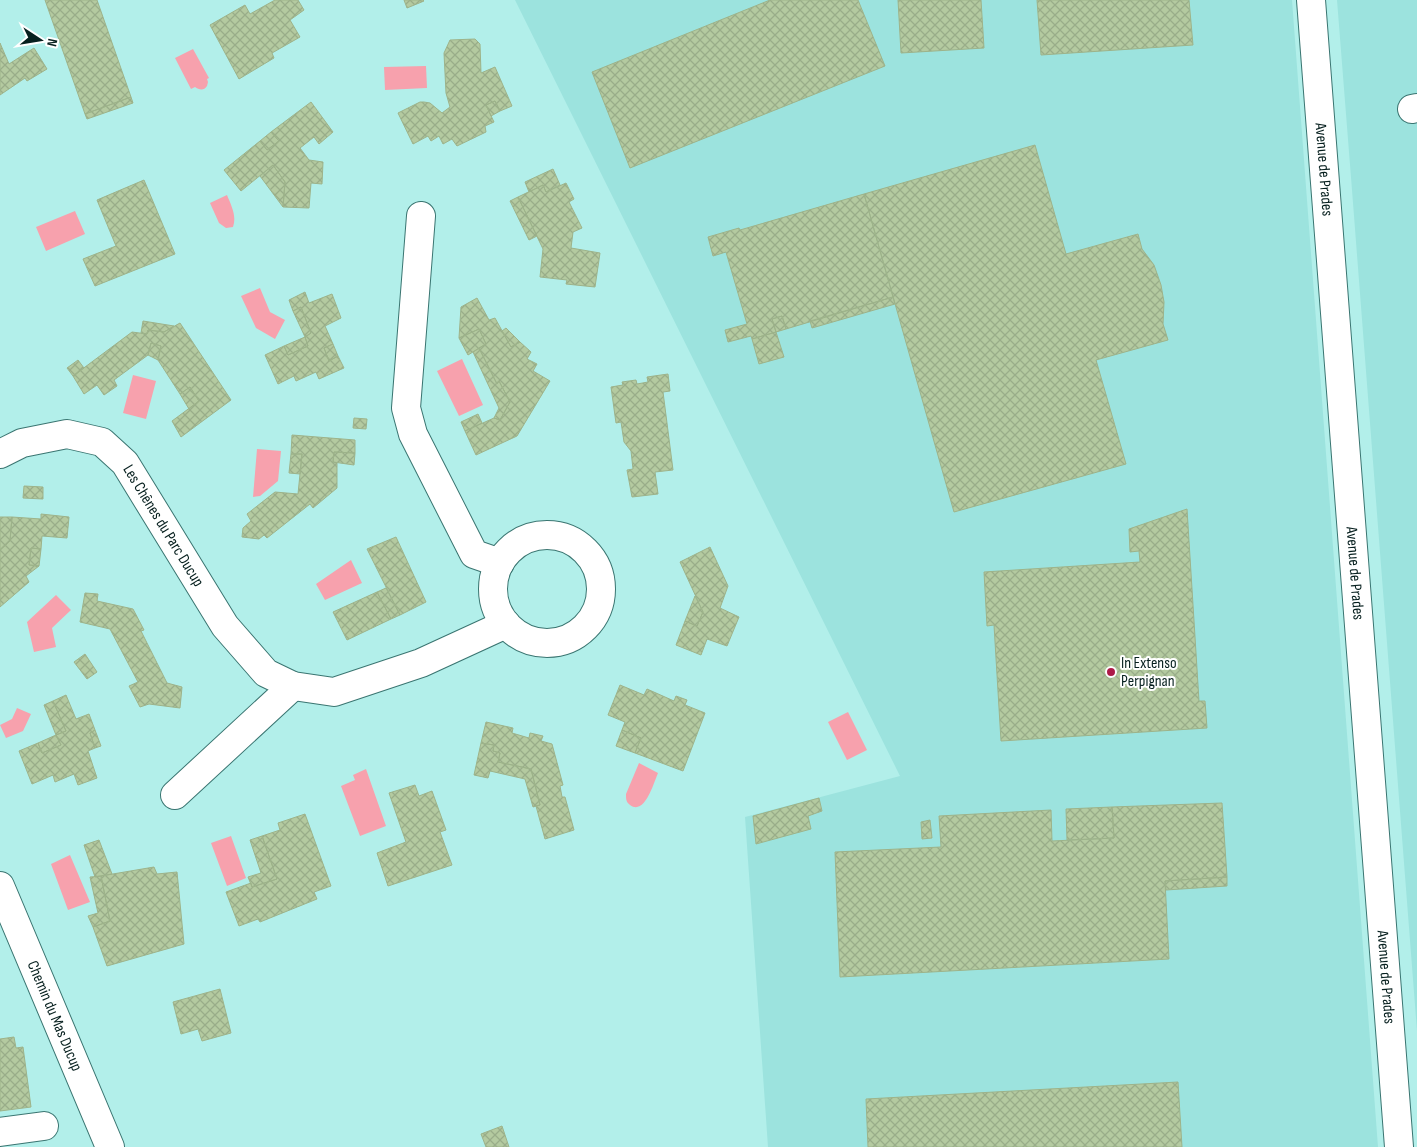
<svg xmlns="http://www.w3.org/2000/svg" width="1417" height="1147" viewBox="0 0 1417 1147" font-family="'Sofia Sans Condensed',sans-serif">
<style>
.built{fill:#9ce3de}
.water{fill:#f7a1ad}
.building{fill:url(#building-cross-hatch);stroke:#9db38a}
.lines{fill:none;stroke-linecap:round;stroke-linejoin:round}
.minor-casing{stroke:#3a7571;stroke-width:30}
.major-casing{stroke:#3a7571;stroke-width:30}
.minor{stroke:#fff;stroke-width:28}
.major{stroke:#fff;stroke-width:28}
.poi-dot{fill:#ad1a48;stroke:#fff;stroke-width:2}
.labels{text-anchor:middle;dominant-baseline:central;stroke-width:4;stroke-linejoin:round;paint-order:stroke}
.street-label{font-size:16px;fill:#07201f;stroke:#fff}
.poi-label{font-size:16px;fill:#07201f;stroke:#fff;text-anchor:start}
</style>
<defs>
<pattern id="building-cross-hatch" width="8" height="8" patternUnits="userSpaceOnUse" patternTransform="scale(1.25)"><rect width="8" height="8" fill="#b4caa0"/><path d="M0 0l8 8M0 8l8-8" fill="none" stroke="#99ad89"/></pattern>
</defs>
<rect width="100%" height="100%" fill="#b2efea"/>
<path class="built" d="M 515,0 L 1292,0 L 1378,1147 L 768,1147 L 745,817 L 900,776 Z
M 1337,0 L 1417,0 L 1417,1031 L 1352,190 Z"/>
<path class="water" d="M 193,49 L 209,78 L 207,79 L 208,82 L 207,86 C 204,91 199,90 195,87 L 191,89 L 175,58 Z
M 426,66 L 427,88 L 385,90 L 384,67 Z
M 227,195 C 231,205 237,216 233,227 L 226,228 L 219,223 L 210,203 Z
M 75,211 L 85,234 L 46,251 L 36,227 Z
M 260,288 L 270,312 L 285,320 L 275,339 L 256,328 L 241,296 Z
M 462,359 L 483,405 L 459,416 L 437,371 Z
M 133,375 L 156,381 L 146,419 L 123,413 Z
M 257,449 L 281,451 L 278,481 L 260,496 L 253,497 Z
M 351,560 L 362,583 L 325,600 L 316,584 Z
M 56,595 L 71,610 L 52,628 L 56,647 L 34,652 L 27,622 Z
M 17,708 L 31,714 L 23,731 L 6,738 L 0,725 L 12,719 Z
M 848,712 L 867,750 L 847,760 L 828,722 Z
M 639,763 L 658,773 C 654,782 645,816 630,805 C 626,802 626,799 626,794 Z
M 366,769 L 386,826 L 360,836 L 341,786 L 355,780 L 353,775 Z
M 231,836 L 246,878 L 227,886 L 211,843 Z
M 70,855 L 90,902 L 68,910 L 51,864 Z"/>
<path class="building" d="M 45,0 L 97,0 L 131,97 L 85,114 Z
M 275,0 L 298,0 L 304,10 L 290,20 L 300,37 L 272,53 L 274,58 L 239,79 L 210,25 L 245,5 L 250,14 Z
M 404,0 L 423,0 L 424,1 L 407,8 Z
M 770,0 L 858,0 L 885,66 L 630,168 L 592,72 Z
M 898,0 L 981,0 L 984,48 L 901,53 Z
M 1037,0 L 1189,0 L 1193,45 L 1041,55 Z
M 475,39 L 480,44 L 481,73 L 495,67 L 512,106 L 500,111 L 495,101 L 486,105 L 494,122 L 485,126 L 486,132 L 457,146 L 452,139 L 443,144 L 439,136 L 431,141 L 428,136 L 413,144 L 398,113 L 420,102 L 424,102 L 430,103 L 442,113 L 450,107 L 446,93 L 444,53 L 450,40 Z
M 0,43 L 9,64 L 34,48 L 47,69 L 27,81 L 25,78 L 0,95 Z
M 131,97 L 133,103 L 87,119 L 85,114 Z
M 495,101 L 500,111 L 491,116 L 486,105 Z
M 311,102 L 333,132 L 319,144 L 314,137 L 300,148 L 309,160 L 323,162 L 322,184 L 311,183 L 309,208 L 283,207 L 285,182 L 273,165 L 241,191 L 224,170 L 260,141 L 267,150 L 279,141 L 271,132 Z
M 271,132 L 279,141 L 267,150 L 260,141 Z
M 1035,145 L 1066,254 L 1138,234 L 1142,249 L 1154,265 L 1161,285 L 1164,302 L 1163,324 L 1168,340 L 1096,360 L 1126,464 L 954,512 L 864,194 Z
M 273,165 L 285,182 L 283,207 L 260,176 Z
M 553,169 L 560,185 L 546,192 L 543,185 L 529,192 L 525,182 Z
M 144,180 L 175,254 L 95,286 L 83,259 L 116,246 L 97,200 Z
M 566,183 L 574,199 L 569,202 L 582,228 L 573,232 L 571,248 L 600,253 L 595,287 L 566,284 L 567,280 L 540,277 L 543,249 L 518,197 L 543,185 L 546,192 Z
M 864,194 L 893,297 L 786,329 L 782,316 L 772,319 L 776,332 L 752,339 L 751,336 L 728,342 L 725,330 L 747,324 L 726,252 L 713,256 L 708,237 L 739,228 L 740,230 Z
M 518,197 L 537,236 L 529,240 L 510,201 Z
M 305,292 L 309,303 L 332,294 L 341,318 L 325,326 L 333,344 L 324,348 L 329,361 L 338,356 L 344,368 L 319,379 L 316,372 L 296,381 L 294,376 L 278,384 L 265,355 L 284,346 L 288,355 L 308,346 L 305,337 L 311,333 L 301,307 L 293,311 L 289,300 Z
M 893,297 L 895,304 L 812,328 L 810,321 Z
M 477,298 L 489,320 L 495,318 L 511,347 L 520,342 L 531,352 L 527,359 L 537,364 L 533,371 L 550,381 L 517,436 L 476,455 L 465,431 L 494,418 L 500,420 L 510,402 L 499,381 L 497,384 L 479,348 L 486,344 L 479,329 L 459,338 L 461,307 Z
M 301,307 L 311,333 L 305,337 L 293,311 Z
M 782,316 L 786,329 L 776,332 L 772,319 Z
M 143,321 L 174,326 L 164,332 L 148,330 L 147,334 L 141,333 Z
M 180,323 L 231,400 L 181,437 L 172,421 L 199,401 L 190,387 L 180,394 L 158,360 L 161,346 L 151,343 L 148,355 L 114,380 L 117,386 L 104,395 L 97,385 L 84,394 L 73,376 L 132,332 L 147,334 L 148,330 L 164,332 Z
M 506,328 L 520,342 L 511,347 L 502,331 Z
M 479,329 L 486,344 L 468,355 L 459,338 Z
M 776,332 L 784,357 L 759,364 L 752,339 Z
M 305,337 L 308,346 L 288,355 L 284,346 Z
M 151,343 L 161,346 L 158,360 L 148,355 Z
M 333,344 L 338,356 L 329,361 L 324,348 Z
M 479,348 L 497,384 L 499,381 L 510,402 L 500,420 L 494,418 L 499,408 L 473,352 Z
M 78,360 L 84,368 L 73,376 L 67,368 Z
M 668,374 L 670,391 L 663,392 L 673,470 L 655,472 L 658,494 L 632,497 L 627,470 L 633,469 L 631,451 L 624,442 L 621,422 L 616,423 L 611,387 L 623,385 L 622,382 L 636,380 L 637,384 L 648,382 L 647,377 Z
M 190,387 L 199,401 L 189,409 L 180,394 Z
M 478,414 L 482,423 L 465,431 L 461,422 Z
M 354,418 L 367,419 L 366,429 L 353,428 Z
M 292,435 L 355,440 L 355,453 L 334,452 L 333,462 L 337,463 L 337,488 L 313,508 L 310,504 L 267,538 L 264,535 L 259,539 L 242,537 L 243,528 L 251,521 L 247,514 L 275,492 L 298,494 L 302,454 L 291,454 Z
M 334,452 L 355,453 L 354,465 L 333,462 Z
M 291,454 L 302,454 L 300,474 L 289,473 Z
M 24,486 L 43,487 L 43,499 L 23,498 Z
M 1187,509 L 1199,701 L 1205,701 L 1207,728 L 1001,741 L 994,625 L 987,626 L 984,572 L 1140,562 L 1139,551 L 1130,552 L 1129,529 Z
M 41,514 L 69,517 L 67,538 L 42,536 L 41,549 L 31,548 L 29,565 L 39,566 L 26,576 L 29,582 L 0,607 L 0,550 L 10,541 L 12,517 L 41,519 Z
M 0,517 L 12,517 L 10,541 L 0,550 Z
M 396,537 L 426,602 L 400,615 L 367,549 Z
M 710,547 L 728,586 L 720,608 L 739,617 L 727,646 L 707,639 L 701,655 L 676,645 L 685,621 L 697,626 L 703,612 L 680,562 Z
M 31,548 L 41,549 L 39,566 L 29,565 Z
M 386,588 L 400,615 L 391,619 L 377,592 Z
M 377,592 L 391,619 L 347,640 L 333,612 Z
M 85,593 L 98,594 L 97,601 L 133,609 L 144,630 L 141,631 L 167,683 L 182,687 L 180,708 L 149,704 L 140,707 L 129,686 L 138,682 L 110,629 L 80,622 Z
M 695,596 L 703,612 L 697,626 L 685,621 Z
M 85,654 L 97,672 L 87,679 L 74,662 Z
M 620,685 L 644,695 L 647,689 L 674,701 L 676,696 L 687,700 L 685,705 L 705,713 L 683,771 L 635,753 L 641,738 L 622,730 L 625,722 L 608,715 Z
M 66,695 L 76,719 L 89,714 L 95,730 L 90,733 L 95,748 L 88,751 L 97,778 L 78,785 L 74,774 L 55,782 L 53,775 L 32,784 L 19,751 L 38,743 L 42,753 L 61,745 L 56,735 L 66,731 L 53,701 Z
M 53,701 L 66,731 L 56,735 L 44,705 Z
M 486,722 L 513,728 L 512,733 L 529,738 L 530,733 L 543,736 L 541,741 L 552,744 L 563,785 L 560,786 L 562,797 L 565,797 L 574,830 L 545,839 L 536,806 L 540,805 L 531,769 L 498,762 L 500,753 L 493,751 L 494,745 L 481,743 Z
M 95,730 L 101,746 L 95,748 L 90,733 Z
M 622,730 L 641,738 L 635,753 L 616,746 Z
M 56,735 L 61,745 L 42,753 L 38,743 Z
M 481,743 L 494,745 L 493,751 L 500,753 L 498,762 L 531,769 L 540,805 L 533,807 L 525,779 L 490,771 L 488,778 L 474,775 Z
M 415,785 L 419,796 L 432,791 L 446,830 L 440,832 L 452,865 L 388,886 L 377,853 L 406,842 L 389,793 Z
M 819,798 L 822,811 L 808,816 L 811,829 L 756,844 L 753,816 Z
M 1222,803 L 1227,877 L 1165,881 L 1169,959 L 840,977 L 835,852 L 941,847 L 939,816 L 1051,810 L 1052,841 L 1114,838 L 1112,807 Z
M 1112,807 L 1114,838 L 1067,840 L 1066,809 Z
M 305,814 L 331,886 L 314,892 L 317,899 L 260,922 L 258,919 L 239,926 L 226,892 L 251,883 L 252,887 L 277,879 L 262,836 L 280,830 L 278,823 Z
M 930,820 L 932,838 L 922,839 L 921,822 Z
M 262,836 L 277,879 L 252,887 L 248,877 L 261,873 L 250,840 Z
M 99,840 L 112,874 L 95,877 L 84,845 Z
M 154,867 L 157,874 L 177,872 L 184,944 L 107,966 L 93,927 L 110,921 L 101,876 Z
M 101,876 L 110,921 L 93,927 L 88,916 L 98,913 L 90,877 Z
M 1227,877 L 1227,886 L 1166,890 L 1165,881 Z
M 220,989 L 231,1033 L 202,1041 L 198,1029 L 181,1034 L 173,1002 Z
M 14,1037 L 16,1048 L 23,1047 L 31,1107 L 0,1111 L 0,1039 Z
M 1178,1082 L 1182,1147 L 868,1147 L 866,1099 Z
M 502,1126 L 509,1147 L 486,1147 L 481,1134 Z"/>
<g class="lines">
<g class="minor-casing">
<g id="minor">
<path d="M 1412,109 L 1417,108"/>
<path d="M 421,216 L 406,408 L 413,434 L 474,554 L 500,563"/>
<path id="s1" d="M 0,454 L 22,443 L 67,434 L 102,442 L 125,463 L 225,626 L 266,673 L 293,686 L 334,692 L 421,663 L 506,624"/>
<circle cx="547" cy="589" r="54"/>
<path d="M 175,795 L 293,686"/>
<path id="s2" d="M 0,886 L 110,1147"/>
<path d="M 0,1132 L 44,1126"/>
</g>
</g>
<g class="major-casing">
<g id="major">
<path id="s3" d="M 1311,0 L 1399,1147"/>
</g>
</g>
<use href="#minor" class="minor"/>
<use href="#major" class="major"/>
</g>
<circle class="poi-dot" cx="1111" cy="672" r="5"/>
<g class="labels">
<g class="street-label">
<text stroke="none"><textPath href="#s3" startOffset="170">Avenue de Prades</textPath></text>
<text stroke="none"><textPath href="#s1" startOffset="211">Les Chênes du Parc Ducup</textPath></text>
<text stroke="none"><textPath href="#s3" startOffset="575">Avenue de Prades</textPath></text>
<text stroke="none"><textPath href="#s3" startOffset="980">Avenue de Prades</textPath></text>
<text stroke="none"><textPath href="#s2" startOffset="141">Chemin du Mas Ducup</textPath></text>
</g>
<g class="poi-label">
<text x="1121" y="663">In Extenso<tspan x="1121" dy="18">Perpignan</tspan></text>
</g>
</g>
<g transform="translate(40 40) rotate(102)" stroke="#ffffff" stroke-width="4" paint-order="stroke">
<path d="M0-4L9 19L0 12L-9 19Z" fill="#07201f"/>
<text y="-8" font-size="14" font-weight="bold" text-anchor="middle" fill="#07201f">N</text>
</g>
</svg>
